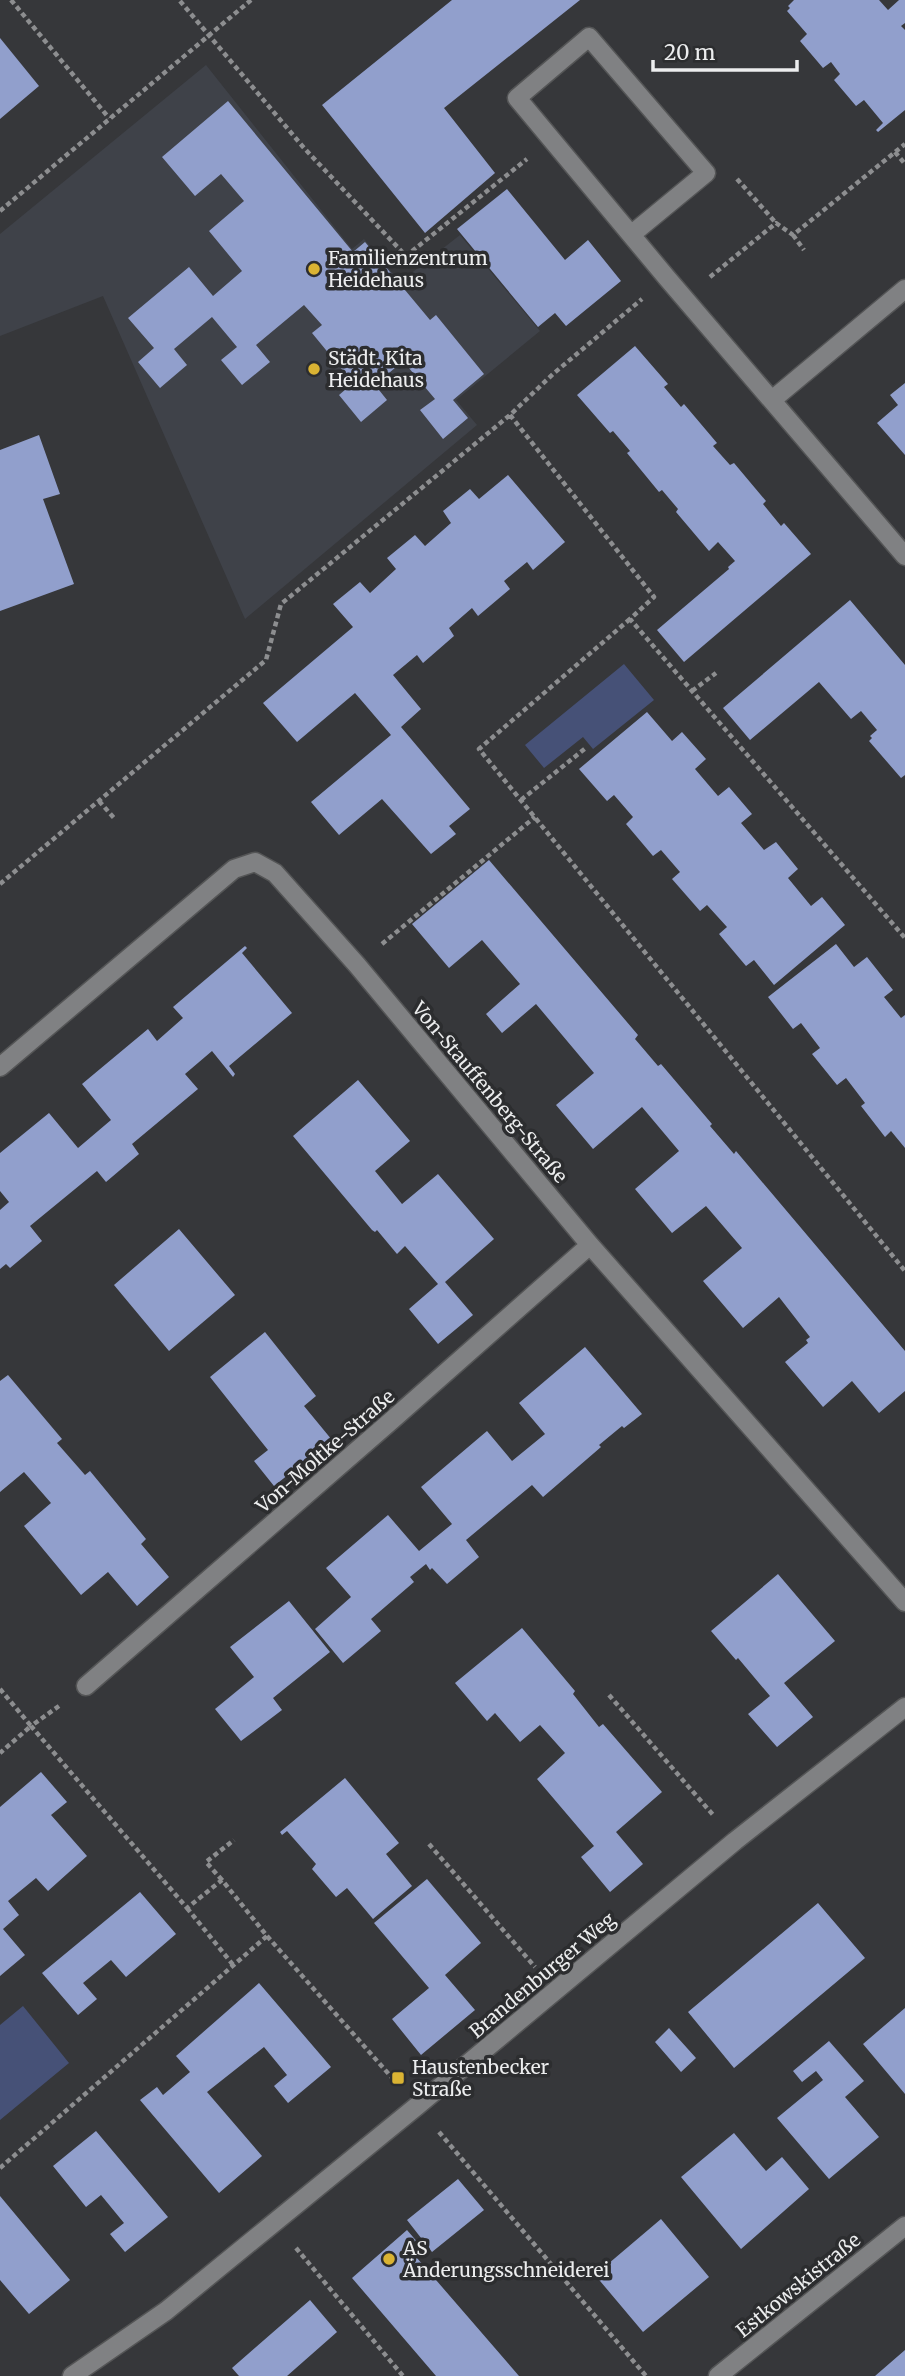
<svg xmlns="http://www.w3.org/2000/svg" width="905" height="2376" viewBox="0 0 905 2376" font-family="Merriweather,serif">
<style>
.built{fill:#3f4249}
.green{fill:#465177}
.building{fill:#919fcc}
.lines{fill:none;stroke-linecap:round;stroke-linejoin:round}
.street-casing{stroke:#545556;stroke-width:21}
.path{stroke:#8d8e90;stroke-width:4.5;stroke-dasharray:5 3.5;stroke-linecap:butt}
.street{stroke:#808183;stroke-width:18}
.poi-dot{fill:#dab333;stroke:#2c2d2f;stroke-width:2.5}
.labels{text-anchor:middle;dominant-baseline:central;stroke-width:7;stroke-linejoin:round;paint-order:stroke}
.poi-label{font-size:19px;fill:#ecedee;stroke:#2c2d2f;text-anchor:start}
.street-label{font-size:19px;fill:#ecedee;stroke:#2c2d2f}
</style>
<rect width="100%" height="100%" fill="#36373a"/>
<path class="built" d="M 206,65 L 352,249 L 364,239 L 400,282 L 460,235 L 540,331 L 456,400 L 477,425 L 245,619 L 103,296 L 0,336 L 0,234 Z"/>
<path class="green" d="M 624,664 L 654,700 L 593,749 L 583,737 L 544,768 L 525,745 Z
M 23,2006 L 69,2063 L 0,2120 L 0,2025 Z"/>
<path class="building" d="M 452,0 L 580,0 L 444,108 L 495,173 L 425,233 L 322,105 Z
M 794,0 L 879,0 L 888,10 L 899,0 L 905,0 L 905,23 L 901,26 L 905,30 L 905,110 L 878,132 L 876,130 L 883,123 L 864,100 L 856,106 L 834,80 L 840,74 L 831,62 L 823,68 L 800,41 L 807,34 L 787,11 L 790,8 L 788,6 Z
M 0,38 L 39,86 L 0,119 Z
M 228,101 L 353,252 L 365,242 L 430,320 L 436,315 L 484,374 L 453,400 L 468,418 L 443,439 L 420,410 L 435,399 L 403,361 L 375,385 L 387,400 L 361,422 L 339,395 L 353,383 L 312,333 L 322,325 L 304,305 L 256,345 L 270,362 L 242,385 L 221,360 L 237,347 L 212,317 L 174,349 L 187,365 L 160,388 L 138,362 L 154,348 L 128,318 L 189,267 L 213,296 L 242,271 L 209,231 L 244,201 L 221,174 L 195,196 L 162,157 Z
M 507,189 L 565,260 L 588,240 L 621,281 L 566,326 L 555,313 L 538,327 L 457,229 Z
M 635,346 L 668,384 L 664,387 L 681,407 L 684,404 L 717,443 L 713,446 L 730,465 L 734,463 L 766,501 L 763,504 L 781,526 L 784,523 L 811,554 L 684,662 L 657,630 L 729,569 L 728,567 L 735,561 L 718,542 L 709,551 L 676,512 L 678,509 L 662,490 L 659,492 L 627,453 L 630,451 L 613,431 L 610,433 L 577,395 Z
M 905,383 L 905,455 L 877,423 L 898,405 L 890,395 Z
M 39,435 L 60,494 L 43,499 L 74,584 L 0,611 L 0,450 Z
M 508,475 L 565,542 L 533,570 L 527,562 L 504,581 L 510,589 L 478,616 L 472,608 L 449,628 L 454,636 L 423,663 L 417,655 L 393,675 L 421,709 L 401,727 L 470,809 L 449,826 L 456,834 L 431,854 L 382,799 L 339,835 L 311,802 L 391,735 L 355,693 L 297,742 L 263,703 L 353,627 L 333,604 L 360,582 L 370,593 L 396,569 L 387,558 L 415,535 L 425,546 L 451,523 L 443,511 L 470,489 L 479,499 Z
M 850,600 L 905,665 L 905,775 L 901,778 L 869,741 L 872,738 L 870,736 L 877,730 L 861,711 L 851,719 L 819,682 L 750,740 L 723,708 Z
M 647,712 L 672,741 L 682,732 L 706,759 L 695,769 L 718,796 L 729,787 L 752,814 L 741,823 L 764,850 L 776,842 L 798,869 L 788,878 L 811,906 L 822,897 L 845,925 L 774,985 L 754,960 L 746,966 L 719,934 L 727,927 L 707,905 L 700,911 L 672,879 L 680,872 L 661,850 L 653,856 L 626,824 L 633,817 L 614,795 L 607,801 L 579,769 Z
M 489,860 L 638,1035 L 635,1039 L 658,1066 L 661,1064 L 712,1124 L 710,1126 L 734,1154 L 736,1151 L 905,1351 L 905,1391 L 879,1413 L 852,1381 L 823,1407 L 785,1362 L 808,1343 L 806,1340 L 810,1337 L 779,1297 L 743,1328 L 703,1281 L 742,1248 L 706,1206 L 672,1233 L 635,1189 L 679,1151 L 642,1107 L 593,1149 L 556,1105 L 594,1073 L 536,1004 L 502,1033 L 486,1014 L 520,984 L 482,940 L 449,968 L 412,924 Z
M 836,944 L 854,967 L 867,957 L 893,990 L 884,997 L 901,1018 L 905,1015 L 905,1148 L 891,1131 L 885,1137 L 861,1106 L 865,1103 L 846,1078 L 837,1085 L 812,1054 L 820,1048 L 801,1023 L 793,1029 L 768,997 Z
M 245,946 L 247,948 L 242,953 L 292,1013 L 229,1066 L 235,1074 L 233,1077 L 212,1051 L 185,1074 L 198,1089 L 132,1144 L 139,1154 L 106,1182 L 97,1171 L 30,1226 L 42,1241 L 10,1268 L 6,1264 L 0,1269 L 0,1210 L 9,1202 L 0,1191 L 0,1153 L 49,1113 L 78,1148 L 111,1120 L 82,1084 L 148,1029 L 157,1041 L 183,1018 L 173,1007 Z
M 358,1080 L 410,1141 L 375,1171 L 402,1204 L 438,1174 L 494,1239 L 445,1282 L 473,1315 L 438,1344 L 409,1309 L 438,1284 L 405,1246 L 397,1254 L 377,1230 L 375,1232 L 372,1230 L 293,1136 Z
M 179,1229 L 235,1295 L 169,1351 L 114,1285 Z
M 265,1332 L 316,1396 L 304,1406 L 332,1440 L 274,1486 L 254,1461 L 268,1450 L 210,1377 Z
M 585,1347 L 642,1414 L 624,1428 L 622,1426 L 599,1445 L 601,1447 L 543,1497 L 532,1485 L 466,1540 L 479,1557 L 447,1584 L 432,1568 L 430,1570 L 426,1564 L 410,1577 L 414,1582 L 371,1619 L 381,1631 L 343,1663 L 315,1629 L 351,1597 L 326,1568 L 388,1515 L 419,1551 L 452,1524 L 421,1487 L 487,1431 L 512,1461 L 545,1434 L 519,1403 Z
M 8,1375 L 62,1439 L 57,1443 L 85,1475 L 90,1471 L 146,1539 L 141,1544 L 169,1577 L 137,1606 L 108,1572 L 81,1595 L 24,1526 L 51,1503 L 24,1472 L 0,1492 L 0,1381 Z
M 778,1574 L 835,1641 L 784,1683 L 813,1717 L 777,1747 L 748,1714 L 770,1696 L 738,1658 L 736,1660 L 711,1631 Z
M 289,1601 L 330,1652 L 273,1698 L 282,1710 L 241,1741 L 215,1709 L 254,1677 L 230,1647 Z
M 522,1628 L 575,1691 L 573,1694 L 599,1727 L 603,1724 L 662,1792 L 616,1832 L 643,1864 L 610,1892 L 581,1857 L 594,1846 L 537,1779 L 565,1753 L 540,1725 L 520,1742 L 495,1713 L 487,1721 L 455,1683 Z
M 41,1772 L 67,1802 L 51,1815 L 87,1856 L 48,1891 L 36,1878 L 8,1901 L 19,1915 L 3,1929 L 25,1955 L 0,1976 L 0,1807 Z
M 345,1778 L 399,1843 L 386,1854 L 412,1886 L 373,1919 L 347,1888 L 336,1897 L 312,1869 L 316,1864 L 287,1831 L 282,1835 L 280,1832 Z
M 427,1879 L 481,1943 L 445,1975 L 475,2010 L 421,2055 L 392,2019 L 429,1988 L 374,1923 Z
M 140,1892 L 176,1934 L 126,1977 L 111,1960 L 83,1983 L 97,1999 L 78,2015 L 42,1973 Z
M 818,1903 L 865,1958 L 734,2068 L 688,2012 Z
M 259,1983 L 331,2067 L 288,2103 L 274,2086 L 287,2075 L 264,2047 L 207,2092 L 262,2156 L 219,2193 L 140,2100 L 157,2087 L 163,2095 L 190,2072 L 176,2056 Z
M 905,2008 L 905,2094 L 863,2044 Z
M 669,2028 L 696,2058 L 681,2072 L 655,2042 Z
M 829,2041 L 864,2081 L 845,2097 L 879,2137 L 829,2179 L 777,2118 L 823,2080 L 816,2071 L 802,2082 L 793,2071 Z
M 96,2131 L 168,2217 L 125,2252 L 110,2234 L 124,2223 L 101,2195 L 86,2207 L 53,2166 Z
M 734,2133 L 766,2171 L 782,2157 L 809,2189 L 741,2249 L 681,2177 Z
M 458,2179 L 484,2210 L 432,2252 L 407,2220 Z
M 0,2196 L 70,2280 L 29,2314 L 0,2280 Z
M 661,2219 L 709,2277 L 643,2332 L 595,2275 Z
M 407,2230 L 425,2251 L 417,2258 L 519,2376 L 436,2376 L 352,2278 Z
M 310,2300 L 337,2332 L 287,2376 L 239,2376 L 232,2368 Z
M 905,2350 L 905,2376 L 875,2376 Z"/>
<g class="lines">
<g class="street-casing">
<path id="street" d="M 632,234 L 706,173 L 589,37 L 517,98 L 667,278 L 905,556
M 772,400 L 905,289
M 0,1067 L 234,869 L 255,862 L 275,873 L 357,965 L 590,1245 L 905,1602
M 86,1686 L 392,1420 L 590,1245
M 72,2376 L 166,2311 L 417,2106 L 735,1841 L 905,1707
M 718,2376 L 905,2226"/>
</g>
<path class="path" d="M 11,0 L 109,118
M 180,1 L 304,148 L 406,256 L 527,159
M 895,152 L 905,164
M 737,179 L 776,223
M 0,211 L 251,0
M 793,235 L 804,250
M 710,277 L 776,223 L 793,235 L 905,144
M 510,415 L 654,597 L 630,619 L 905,938
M 630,619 L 479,749 L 905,1271
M 692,691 L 716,673
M 521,800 L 587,747
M 99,801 L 114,818
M 0,884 L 266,660 L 281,604 L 510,415 L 553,374 L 642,299
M 382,944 L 535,817
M 0,1689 L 31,1726 L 0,1753
M 609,1695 L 714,1816
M 429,1844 L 535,1967
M 222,1880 L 206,1862 L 234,1840
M 187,1908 L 234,1966
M 267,1936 L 394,2080
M 439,2132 L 646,2376
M 0,2168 L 267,1936 L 222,1880 L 187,1908 L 31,1726 L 59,1706
M 296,2248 L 403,2376"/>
<use href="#street" class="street"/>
</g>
<g class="poi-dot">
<circle cx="314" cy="269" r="7"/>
<circle cx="314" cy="369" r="7"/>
<rect x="391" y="2071" width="14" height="14" rx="3.5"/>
<circle cx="389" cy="2259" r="7"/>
</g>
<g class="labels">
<g class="poi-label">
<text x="328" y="258">Familienzentrum<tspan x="328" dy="22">Heidehaus</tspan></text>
<text x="328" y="358">Städt. Kita<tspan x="328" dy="22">Heidehaus</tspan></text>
<text x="412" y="2067">Haustenbecker<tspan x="412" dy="22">Straße</tspan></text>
<text x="403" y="2248">AS<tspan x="403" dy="22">Änderungsschneiderei</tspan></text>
</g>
<g class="street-label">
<text transform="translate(490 1092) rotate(50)">Von-Stauffenberg-Straße</text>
<text transform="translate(325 1451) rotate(-41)">Von-Moltke-Straße</text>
<text transform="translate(542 1975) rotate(-40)">Brandenburger Weg</text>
<text transform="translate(798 2285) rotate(-39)">Estkowskistraße</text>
</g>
</g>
<path d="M653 60v10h144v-10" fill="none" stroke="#ecedee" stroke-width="3.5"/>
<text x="664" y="60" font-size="21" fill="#ecedee" stroke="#2c2d2f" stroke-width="5" paint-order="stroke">20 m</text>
</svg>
